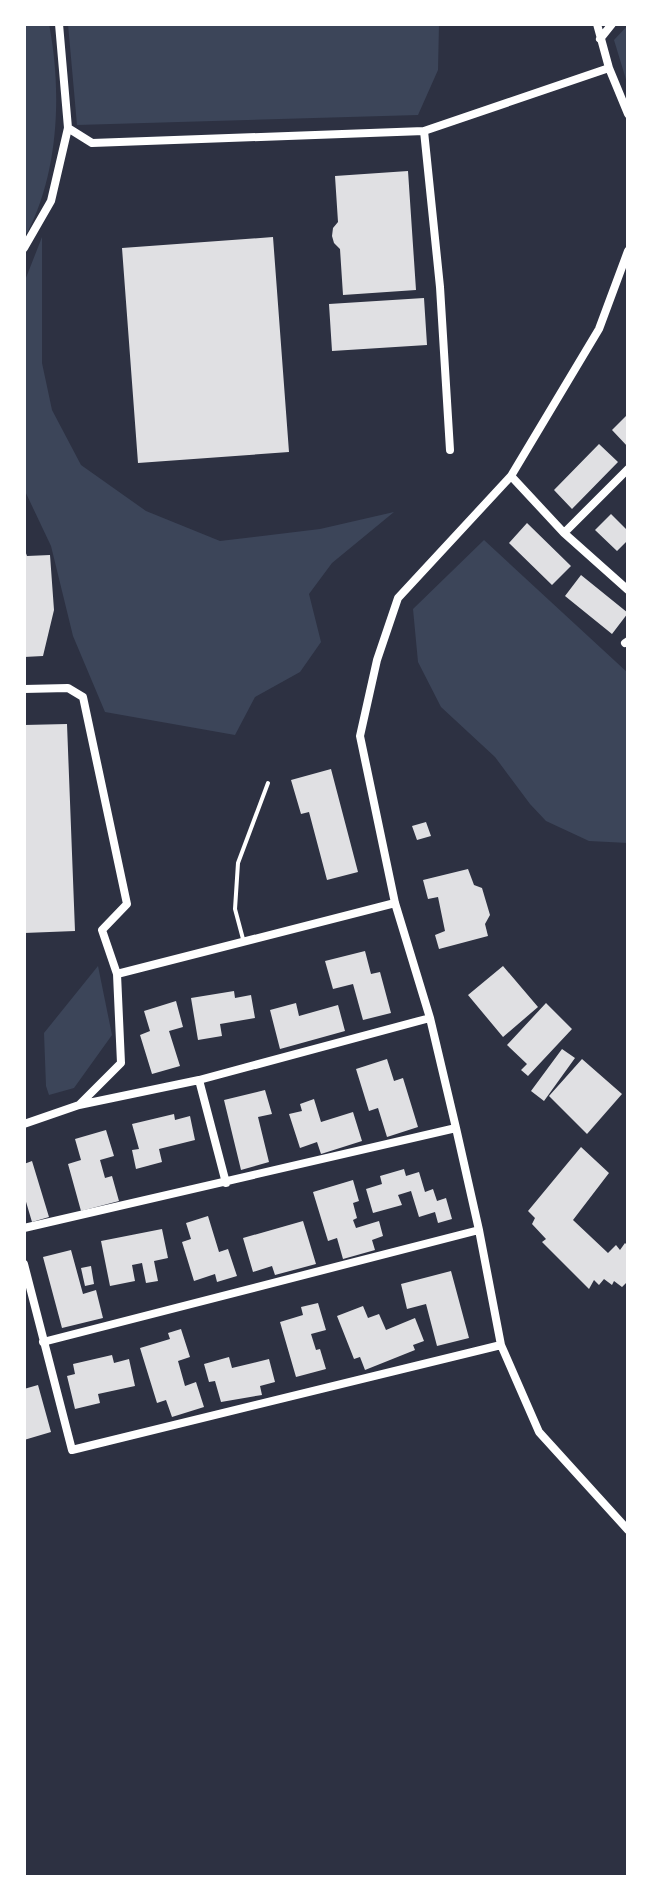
<svg xmlns="http://www.w3.org/2000/svg" width="652" height="1901" viewBox="0 0 652 1901" font-family="'Nunito Sans',sans-serif">
<style>
.green{fill:#3c4559}
.building{fill:#e0e0e3}
.lines{fill:none;stroke-linecap:round;stroke-linejoin:round}
.service{stroke:#fff;stroke-width:4}
.minor{stroke:#fff;stroke-width:8}
</style>
<rect width="100%" height="100%" fill="#2d3142"/>
<path class="green" d="M 24,24 L 49,24 C 62,91 59,172 27,233 L 24,232 Z
M 68,24 L 439,24 L 438,70 L 418,115 L 77,125 Z
M 628,25 L 628,86 L 614,40 Z
M 42,237 L 42,363 L 52,410 L 81,465 L 146,511 L 220,541 L 320,529 L 394,512 L 332,563 L 309,594 L 321,642 L 300,672 L 255,697 L 235,735 L 105,712 L 73,636 L 51,546 L 24,489 L 24,283 Z
M 484,540 L 628,673 L 628,843 L 589,841 L 546,821 L 530,804 L 495,757 L 441,707 L 418,662 L 413,609 Z
M 98,966 L 112,1035 L 74,1088 L 49,1095 L 46,1086 L 44,1033 Z"/>
<path class="building" d="M 408,171 L 416,290 L 343,295 L 340,249 L 334,243 L 332,236 L 333,228 L 338,222 L 335,176 Z
M 273,237 L 289,452 L 138,463 L 122,248 Z
M 424,298 L 427,345 L 332,351 L 329,304 Z
M 628,414 L 628,447 L 612,430 Z
M 599,444 L 618,462 L 572,509 L 554,490 Z
M 611,514 L 628,531 L 628,540 L 617,551 L 595,530 Z
M 527,523 L 571,566 L 552,585 L 509,543 Z
M 24,548 L 27,556 L 50,555 L 54,610 L 43,656 L 24,657 Z
M 581,575 L 628,613 L 612,634 L 565,596 Z
M 67,724 L 75,931 L 24,933 L 24,725 Z
M 331,769 L 358,872 L 327,880 L 309,812 L 301,814 L 291,780 Z
M 426,822 L 431,836 L 417,840 L 412,826 Z
M 468,869 L 474,885 L 482,888 L 490,915 L 485,924 L 488,936 L 439,949 L 435,935 L 445,931 L 438,897 L 428,899 L 423,880 Z
M 365,951 L 371,974 L 380,972 L 391,1013 L 363,1020 L 353,984 L 333,989 L 325,961 Z
M 503,966 L 538,1007 L 503,1037 L 468,995 Z
M 234,991 L 235,998 L 251,995 L 255,1018 L 220,1024 L 222,1036 L 198,1040 L 191,998 Z
M 176,1001 L 183,1027 L 169,1031 L 180,1066 L 152,1074 L 140,1035 L 150,1031 L 144,1011 Z
M 296,1003 L 299,1016 L 338,1005 L 345,1031 L 280,1049 L 270,1010 Z
M 546,1003 L 572,1029 L 528,1076 L 521,1070 L 527,1064 L 507,1045 Z
M 562,1049 L 575,1058 L 544,1101 L 531,1091 Z
M 387,1059 L 394,1081 L 403,1078 L 418,1127 L 387,1137 L 378,1108 L 369,1111 L 356,1069 Z
M 582,1059 L 622,1094 L 587,1134 L 549,1096 Z
M 265,1090 L 272,1114 L 258,1117 L 269,1162 L 241,1170 L 224,1100 Z
M 314,1099 L 321,1122 L 353,1112 L 362,1141 L 321,1154 L 317,1142 L 300,1148 L 289,1114 L 302,1111 L 300,1104 Z
M 174,1114 L 175,1120 L 190,1116 L 195,1140 L 159,1149 L 162,1162 L 136,1169 L 132,1150 L 139,1149 L 132,1124 Z
M 106,1130 L 114,1156 L 100,1160 L 105,1178 L 112,1176 L 119,1201 L 81,1211 L 68,1164 L 81,1160 L 75,1139 Z
M 581,1147 L 609,1173 L 573,1220 L 608,1253 L 616,1245 L 620,1250 L 625,1243 L 628,1246 L 628,1281 L 622,1287 L 614,1281 L 612,1285 L 604,1279 L 599,1285 L 594,1280 L 589,1289 L 542,1242 L 546,1239 L 532,1224 L 535,1218 L 528,1211 Z
M 32,1161 L 49,1217 L 32,1222 L 24,1195 L 24,1164 Z
M 404,1169 L 406,1176 L 419,1172 L 425,1192 L 433,1189 L 437,1201 L 446,1198 L 452,1219 L 438,1223 L 435,1212 L 419,1217 L 411,1191 L 398,1195 L 402,1205 L 373,1213 L 366,1189 L 382,1184 L 380,1176 Z
M 353,1180 L 359,1201 L 353,1203 L 357,1218 L 353,1220 L 356,1228 L 379,1221 L 383,1236 L 372,1240 L 375,1250 L 343,1259 L 337,1238 L 328,1241 L 313,1192 Z
M 208,1216 L 219,1252 L 228,1249 L 237,1276 L 217,1282 L 215,1274 L 194,1281 L 182,1242 L 191,1239 L 186,1223 Z
M 303,1221 L 316,1264 L 275,1275 L 272,1266 L 253,1272 L 243,1238 Z
M 162,1229 L 168,1258 L 154,1261 L 158,1281 L 146,1283 L 142,1263 L 132,1265 L 135,1281 L 110,1286 L 101,1241 Z
M 71,1250 L 83,1294 L 96,1290 L 103,1318 L 62,1328 L 43,1257 Z
M 91,1266 L 94,1284 L 85,1286 L 81,1268 Z
M 451,1271 L 469,1338 L 437,1346 L 426,1304 L 407,1309 L 401,1284 Z
M 318,1303 L 326,1330 L 311,1334 L 316,1350 L 320,1349 L 326,1369 L 296,1377 L 280,1322 L 303,1315 L 301,1307 Z
M 363,1306 L 368,1318 L 379,1314 L 386,1330 L 415,1318 L 424,1341 L 413,1345 L 415,1350 L 365,1370 L 360,1357 L 354,1359 L 337,1316 Z
M 181,1329 L 190,1357 L 178,1361 L 185,1386 L 196,1382 L 204,1407 L 172,1417 L 166,1400 L 157,1403 L 140,1348 L 170,1339 L 168,1333 Z
M 112,1355 L 114,1363 L 129,1359 L 135,1386 L 98,1394 L 100,1403 L 75,1409 L 67,1376 L 75,1374 L 73,1364 Z
M 229,1357 L 232,1368 L 269,1359 L 275,1382 L 260,1386 L 262,1395 L 221,1402 L 215,1381 L 209,1382 L 204,1364 Z
M 38,1385 L 51,1432 L 24,1440 L 24,1389 Z"/>
<g class="lines">
<path class="service" d="M 243,939 L 235,909 L 238,863 L 268,783"/>
<path class="minor" d="M 597,24 L 609,68 L 628,114
M 600,39 L 612,24
M 68,128 L 92,143 L 424,131 L 609,68
M 424,131 L 440,287 L 450,450
M 24,248 L 51,201 L 68,128 L 59,24
M 628,251 L 599,329 L 511,476 L 398,598 L 377,660 L 360,736 L 395,903 L 430,1018 L 456,1128 L 479,1230 L 501,1345 L 539,1432 L 628,1530
M 511,476 L 564,533 L 628,590
M 564,533 L 628,469
M 625,643 L 628,641
M 24,689 L 68,688 L 83,697 L 127,904 L 102,930 L 117,974 L 121,1063 L 79,1105
M 117,974 L 395,903
M 199,1080 L 226,1183
M 24,1124 L 79,1105 L 199,1080 L 430,1018
M 24,1228 L 456,1128
M 24,1264 L 72,1450 L 501,1345
M 43,1342 L 479,1230"/>
</g>
<rect width="652" height="1901" fill="none" stroke="#ffffff" stroke-width="52"/>
</svg>
